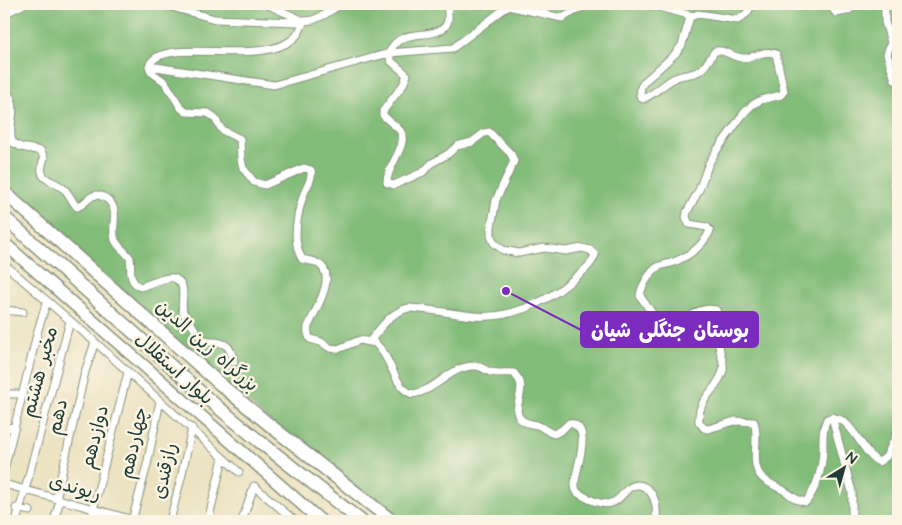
<svg xmlns="http://www.w3.org/2000/svg" width="902" height="525" viewBox="0 0 902 525" font-family="'Architects Daughter','Playpen Sans Arabic',sans-serif">
<style>
.forest{fill:#82bc79;stroke:#507c56}
.lines{fill:none;stroke-linecap:round;stroke-linejoin:round}
.street-casing{stroke:#86907b;stroke-width:9}
.primary-casing{stroke:#86907b;stroke-width:14}
.highway-casing{stroke:#86907b;stroke-width:15}
.street{stroke:#fff;stroke-width:7}
.primary{stroke:#fff;stroke-width:11}
.highway{stroke:#fff;stroke-width:12}
.labels{text-anchor:middle;dominant-baseline:central;stroke-width:5;stroke-linejoin:round;paint-order:stroke}
.street-label{font-size:19px;fill:#1f3d34;stroke:#fcf5e5}
.leader{fill:none;stroke:#7b2cbf;stroke-width:2}
.callout-dot{fill:#7b2cbf;stroke:#fcf5e5;stroke-width:2}
.callout{fill:#7b2cbf;stroke:#7b2cbf;stroke-width:2}
.callout-label{font-size:20px;text-anchor:middle;font-weight:bold;fill:#fff}
</style>
<rect width="100%" height="100%" fill="#fcf5e5"/>
<filter id="ink" filterUnits="userSpaceOnUse"><feTurbulence type="fractalNoise" baseFrequency=".02" numOctaves="2"/><feDisplacementMap in="SourceGraphic" scale="10" xChannelSelector="R" yChannelSelector="G"/><feConvolveMatrix kernelMatrix="1 2 1 2 8 2 1 2 1" color-interpolation-filters="sRGB"/></filter>
<filter id="wash" filterUnits="userSpaceOnUse"><feTurbulence type="fractalNoise" baseFrequency=".0096" numOctaves="4" result="noise"/><feDisplacementMap in="SourceGraphic" scale="20" xChannelSelector="R" yChannelSelector="G"/><feGaussianBlur stdDeviation="1.12" result="paint"/><feColorMatrix in="noise" values="0 0 0 0 0 0 0 0 0 0 0 0 0 0 0 0 0 1.4 0 .05"/><feComposite in="paint" operator="in"/></filter>
<g filter="url(#wash)">
<rect width="100%" height="100%" fill="#ece3c2"/>
<path class="forest" d="M 4,4 L 898,4 L 898,521 L 388,521 L 4,195 Z"/>
</g>
<g filter="url(#ink)">
<g class="lines">
<g class="street-casing">
<path id="street" d="M 161,4 L 215,19 L 296,22 L 313,20 L 324,15 L 341,4
M 266,4 L 304,21 C 302,25 300,31 297,35 C 266,71 161,33 149,66 L 151,72 L 165,82 L 181,108 L 186,112 L 208,113 L 214,117 L 222,130 L 240,139 L 241,159 L 243,168 L 254,182 L 265,185 L 304,168 L 311,170 C 313,179 306,187 303,196 C 297,215 292,242 302,259 C 306,261 313,260 317,263 C 340,274 313,313 308,327 C 307,331 308,335 310,339 L 321,342 L 330,348 L 338,349 L 360,340 L 375,343 C 392,357 393,387 412,394 C 435,392 452,364 476,366 C 481,366 485,370 490,372 C 498,374 506,372 514,373 C 516,376 519,379 520,382 C 525,395 508,414 525,422 C 529,424 533,424 537,425 C 543,427 547,432 554,434 L 562,430 L 569,423 C 596,426 573,472 575,486 C 575,490 576,490 578,493 C 587,498 600,506 611,503 C 620,501 623,492 629,488 C 641,480 652,490 655,502 C 657,507 656,515 656,521
M 647,4 L 693,16
M 752,4 L 747,13 L 738,20 L 698,14 L 690,17 L 682,45 L 675,54 L 644,82 L 641,87 L 640,96 L 643,99 C 655,94 663,84 675,78 C 683,74 695,75 701,70 C 707,65 710,57 715,51 C 727,49 734,59 745,58 C 757,57 764,49 776,54 L 784,91 L 781,95 L 761,100 L 752,105 L 744,113 L 717,150 L 709,163 L 699,190 L 687,212 L 686,217 L 689,224 L 707,227 L 710,231 C 702,247 688,257 671,263 C 666,264 659,266 656,268 C 649,274 641,287 640,296 L 652,313 L 655,332 L 657,336 C 679,339 687,304 716,310 C 722,321 719,333 719,344 C 719,353 725,362 723,371 C 717,391 697,398 699,422 L 704,428 L 708,429 L 735,421 L 754,422 C 760,437 750,462 760,475 C 764,482 776,486 783,490 C 792,495 795,501 806,502 C 818,486 822,469 823,450 C 823,439 822,429 827,419 C 851,410 862,456 879,462 L 886,457 L 898,432
M 829,4 L 836,13 L 847,11 L 858,4
M 885,4 L 885,22 L 891,42 L 887,54 L 895,80 L 898,82
M 4,14 L 24,4
M 149,66 L 274,85 L 389,53 L 453,48 L 508,6 L 562,18 L 588,4
M 4,88 C 22,109 6,120 12,142 L 21,147 L 41,151 L 44,158 C 35,183 53,178 65,190 C 70,195 72,202 77,207 C 85,205 88,196 96,195 C 101,195 104,197 107,199 C 121,210 110,227 115,240 C 118,247 126,252 130,258 C 132,270 127,280 140,287 C 148,285 170,274 176,279 C 188,286 180,301 183,312 C 185,317 189,321 192,325 C 195,330 199,337 204,340 C 207,343 211,342 215,342 C 229,343 231,350 234,362
M 4,264 L 95,342 L 239,472
M 4,310 L 23,312
M 370,341 C 382,327 390,312 409,308 C 431,309 453,314 474,316 C 508,319 544,304 570,282 C 579,274 591,267 595,255 L 590,250 L 582,248 L 566,251 L 544,248 L 519,253 L 503,250 L 494,243 L 491,236 L 491,228 L 496,200 L 514,161 L 511,154 L 489,132 L 484,133 L 472,142 L 457,146 L 448,154 L 432,163 L 423,172 L 394,185 L 387,183 C 386,167 408,146 401,132 C 397,126 388,121 383,115 L 383,111 L 403,85 L 407,75 L 391,61 L 389,53 C 392,46 398,39 406,37 C 426,31 457,39 446,4
M 4,373 L 4,391 L 9,394 L 17,394
M 832,417 L 852,492 L 852,521
M 4,427 L 15,428
M 4,470 L 38,330 L 47,301
M 4,484 L 137,521
M 25,490 L 70,321
M 56,499 L 85,372 L 95,342
M 16,508 L 30,511
M 16,521 L 24,493
M 54,521 L 60,500
M 93,521 L 93,510 L 128,372
M 132,521 L 147,465 L 160,401
M 170,521 L 181,478 L 192,428
M 208,521 L 223,458
M 242,521 L 254,486 L 295,521"/>
</g>
<g class="primary-casing">
<path id="primary" d="M 4,243 L 321,521"/>
</g>
<g class="highway-casing">
<path id="highway" d="M 4,192 L 220,384 L 272,427 L 392,521
M 4,217 L 208,399 L 259,441 L 361,521"/>
</g>
<use href="#street" class="street"/>
<use href="#primary" class="primary"/>
<use href="#highway" class="highway"/>
</g>
</g>
<g class="labels">
<g class="street-label">
<text transform="translate(207 346) rotate(41)">بزرگراه زین الدین</text>
<text transform="translate(174 369) rotate(42)">بلوار استقلال</text>
<text transform="translate(40 372) rotate(-75)">مخبر هشتم</text>
<text transform="translate(58 417) rotate(-77)">دهم</text>
<text transform="translate(95 437) rotate(-76)">دوازدهم</text>
<text transform="translate(134 443) rotate(-77)">چهاردهم</text>
<text transform="translate(165 471) rotate(-77)">رازقندی</text>
<text transform="translate(75 488) rotate(16)">ریوندی</text>
</g>
</g>
<path class="leader" d="M506 291L581 330"/>
<circle class="callout-dot" cx="506" cy="291" r="5"/>
<rect class="callout" x="581" y="312" width="177" height="35" rx="5"/>
<g class="callout-label">
<text x="670" y="337">بوستان جنگلی شیان</text>
</g>
<rect width="902" height="525" fill="none" stroke="#fcf5e5" stroke-width="20"/>
<g transform="translate(844 468) rotate(37)" stroke="#fcf5e5" stroke-width="4" paint-order="stroke">
<path d="M0-4L9 19L0 12L-9 19Z" fill="#1f3d34"/>
<text y="-8" font-size="14" font-weight="bold" text-anchor="middle" fill="#1f3d34">N</text>
</g>
</svg>
